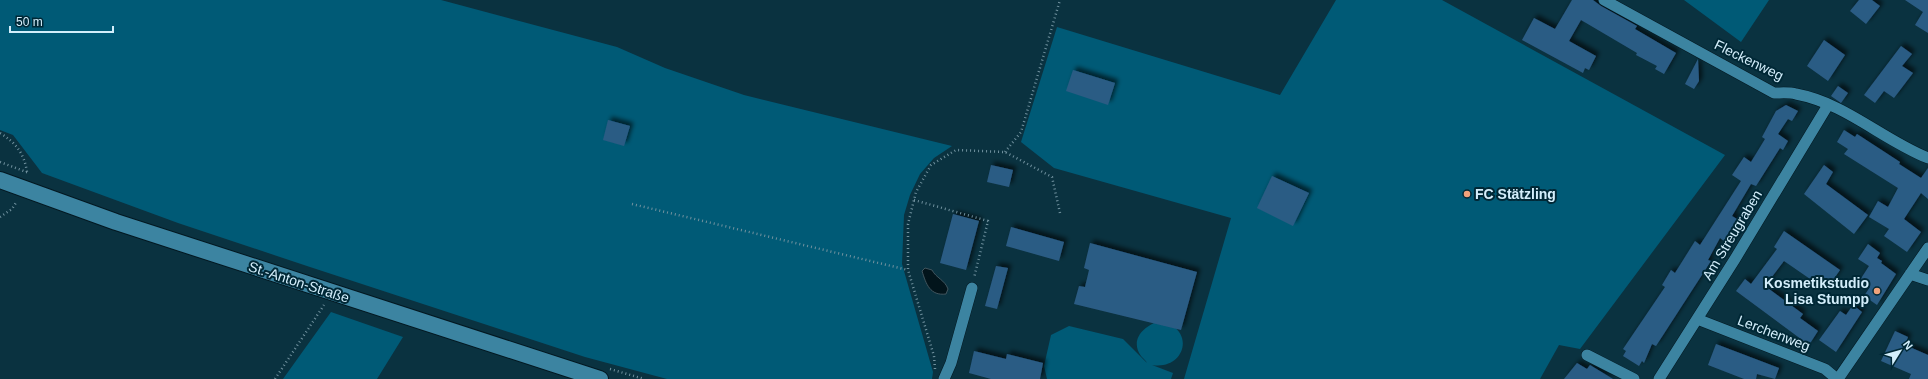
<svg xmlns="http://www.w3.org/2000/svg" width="1928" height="379" viewBox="0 0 1928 379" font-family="Helvetica,sans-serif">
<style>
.green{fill:#005a76}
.water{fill:#02141b;stroke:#41555e}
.building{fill:#2c5b84;filter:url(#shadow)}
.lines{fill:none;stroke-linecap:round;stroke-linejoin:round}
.street-casing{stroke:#031821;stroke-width:12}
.secondary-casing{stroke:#031821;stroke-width:18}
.path{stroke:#71929f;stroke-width:2.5;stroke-dasharray:1 3;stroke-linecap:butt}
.street{stroke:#3c84a1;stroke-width:11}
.secondary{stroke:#3c84a1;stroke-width:16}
.poi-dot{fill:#f1a27b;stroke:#002836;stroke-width:1.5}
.labels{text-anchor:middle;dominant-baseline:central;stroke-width:4;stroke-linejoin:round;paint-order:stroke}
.street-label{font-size:14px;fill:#d3eefb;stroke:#002836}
.poi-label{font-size:14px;font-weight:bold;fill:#d3eefb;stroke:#002836;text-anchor:start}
</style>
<defs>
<filter id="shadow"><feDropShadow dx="3.5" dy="-3.5" stdDeviation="2" flood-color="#0009"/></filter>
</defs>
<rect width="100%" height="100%" fill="#0a3240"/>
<path class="green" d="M 0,0 L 441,0 L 617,47 L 665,68 L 744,95 L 952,146 L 934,158 L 920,174 L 910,195 L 904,215 L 902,264 L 933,372 L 932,379 L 667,379 L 585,357 L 310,267 L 178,223 L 42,173 L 13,135 L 0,130 Z
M 1336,0 L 1442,0 L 1725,155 L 1580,349 L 1559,345 L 1540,379 L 1184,379 L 1231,218 L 1054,168 L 1021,142 L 1057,27 L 1280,95 Z
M 1684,0 L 1769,0 L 1741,42 Z
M 331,312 L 403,337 L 377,379 L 283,379 Z
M 1160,321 C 1164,322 1169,323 1172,325 C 1194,340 1180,370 1152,365 L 1173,373 L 1171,379 L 1047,379 L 1044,366 L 1051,335 L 1069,326 L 1123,339 L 1147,363 C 1146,361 1143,358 1141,356 C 1129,339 1145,325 1160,321 Z"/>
<path class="water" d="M 925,268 L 932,270 C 936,278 945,280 948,289 L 946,294 C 930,296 926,284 922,271 Z"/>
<path class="building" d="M 1572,0 L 1593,0 L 1601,6 L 1637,26 L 1635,29 L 1676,53 L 1664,74 L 1655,69 L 1657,66 L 1636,55 L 1637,53 L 1581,20 L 1569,41 L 1596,56 L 1589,70 L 1585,68 L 1583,73 L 1522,40 L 1534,18 L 1555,29 Z
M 1859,0 L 1872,0 L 1880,6 L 1866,24 L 1850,11 Z
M 1905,0 L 1928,0 L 1928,33 L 1915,25 L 1923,12 Z
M 1824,40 L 1845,55 L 1828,81 L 1807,66 Z
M 1901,46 L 1912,54 L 1902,66 L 1913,73 L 1894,98 L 1884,91 L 1875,103 L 1864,95 Z
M 1698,59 L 1699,81 L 1694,89 L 1685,84 Z
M 1073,70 L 1115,83 L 1108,105 L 1066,91 Z
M 1838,86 L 1848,93 L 1841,103 L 1831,96 Z
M 1786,105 L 1798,111 L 1792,121 L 1788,119 L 1778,134 L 1788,141 L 1783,150 L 1780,148 L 1756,186 L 1751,184 L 1732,216 L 1737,219 L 1724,241 L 1720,238 L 1708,260 L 1711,261 L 1656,346 L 1652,344 L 1644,363 L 1642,361 L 1639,366 L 1623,356 L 1626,351 L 1623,349 L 1665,287 L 1662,285 L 1671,270 L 1675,273 L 1695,241 L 1700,245 L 1741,181 L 1732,175 L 1744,157 L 1751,162 L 1765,139 L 1762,137 L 1776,111 Z
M 608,120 L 630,126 L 624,146 L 603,140 Z
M 1844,130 L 1855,137 L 1857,134 L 1900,162 L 1899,164 L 1921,178 L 1928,168 L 1928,199 L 1921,193 L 1904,219 L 1921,232 L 1907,252 L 1884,236 L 1889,229 L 1869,217 L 1878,201 L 1888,207 L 1898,188 L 1844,154 L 1848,149 L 1837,142 Z
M 991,165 L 1013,170 L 1009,187 L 987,182 Z
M 1824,165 L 1833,172 L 1826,184 L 1868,215 L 1854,234 L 1804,194 Z
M 1272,176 L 1309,193 L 1293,226 L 1257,208 Z
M 953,214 L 979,221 L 966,270 L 940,263 Z
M 1011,227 L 1064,242 L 1059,261 L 1006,246 Z
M 1784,231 L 1840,270 L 1826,290 L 1784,261 L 1765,286 L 1803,314 L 1800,318 L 1818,331 L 1809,345 L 1736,291 L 1745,279 L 1751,284 L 1777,249 L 1774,247 Z
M 1090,243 L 1197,272 L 1181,330 L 1074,304 L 1079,286 L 1085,287 L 1089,270 L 1084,268 Z
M 1868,244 L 1880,253 L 1877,258 L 1882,261 L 1881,263 L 1896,274 L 1877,305 L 1864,296 L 1870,287 L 1860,280 L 1869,266 L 1858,259 Z
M 996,266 L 1008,268 L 997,309 L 985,306 Z
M 1853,305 L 1862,312 L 1836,352 L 1819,340 L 1840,311 L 1846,315 Z
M 1895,331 L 1908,337 L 1905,345 L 1928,355 L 1928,379 L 1909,379 L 1911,374 L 1881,361 Z
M 1716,344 L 1779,368 L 1775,379 L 1757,374 L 1756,379 L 1744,379 L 1708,365 Z
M 974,351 L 1006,359 L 1007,354 L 1043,363 L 1040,379 L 991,379 L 969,373 Z
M 1577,363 L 1587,369 L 1590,365 L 1613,379 L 1564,379 Z"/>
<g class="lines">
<g class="street-casing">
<path id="street" d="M 1604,0 L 1774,93 C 1781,93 1789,92 1796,94 C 1845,103 1883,140 1928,158
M 1910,274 L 1928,280
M 1697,319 L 1825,369 L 1837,379
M 1587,355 L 1634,379
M 944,379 L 951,363 L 972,288
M 1659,379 L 1735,259 L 1828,105
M 1838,379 L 1928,248"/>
</g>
<g class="secondary-casing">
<path id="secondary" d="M 0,180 L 116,222 L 600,379"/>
</g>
<path class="path" d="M 0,133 C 16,143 24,153 27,172
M 1005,152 L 1021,132 L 1060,0
M 0,162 L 29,173
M 914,200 L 988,221 L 974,278
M 632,204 L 908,270
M 0,217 L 12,209 L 17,201
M 610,369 L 644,379
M 935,369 L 934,356 L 908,270 L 908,224 L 916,192 L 931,165 L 956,150 L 1005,152 L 1052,177 L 1060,213
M 275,379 L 324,305"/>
<use href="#street" class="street"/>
<use href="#secondary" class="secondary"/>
</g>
<g class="poi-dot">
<circle cx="1467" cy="194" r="4"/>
<circle cx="1877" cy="291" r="4"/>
</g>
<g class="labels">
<g class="street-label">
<text transform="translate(1749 60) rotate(26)">Fleckenweg</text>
<text transform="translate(1732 235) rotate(-59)">Am Streugraben</text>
<text transform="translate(299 282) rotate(18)">St.-Anton-Straße</text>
<text transform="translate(1774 333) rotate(21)">Lerchenweg</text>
</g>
<g class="poi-label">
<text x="1475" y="194">FC Stätzling</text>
<text x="1869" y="283" text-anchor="end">Kosmetikstudio<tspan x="1869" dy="16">Lisa Stumpp</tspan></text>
</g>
</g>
<g transform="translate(1900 351) rotate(53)" stroke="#002836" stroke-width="3" paint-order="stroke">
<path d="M0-3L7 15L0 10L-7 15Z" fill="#d3eefb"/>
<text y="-6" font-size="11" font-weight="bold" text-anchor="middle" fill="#d3eefb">N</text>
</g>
<path d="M10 26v6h103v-6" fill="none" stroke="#d3eefb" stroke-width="2"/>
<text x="16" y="26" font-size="12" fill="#d3eefb" stroke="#002836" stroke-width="3" paint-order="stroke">50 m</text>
</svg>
